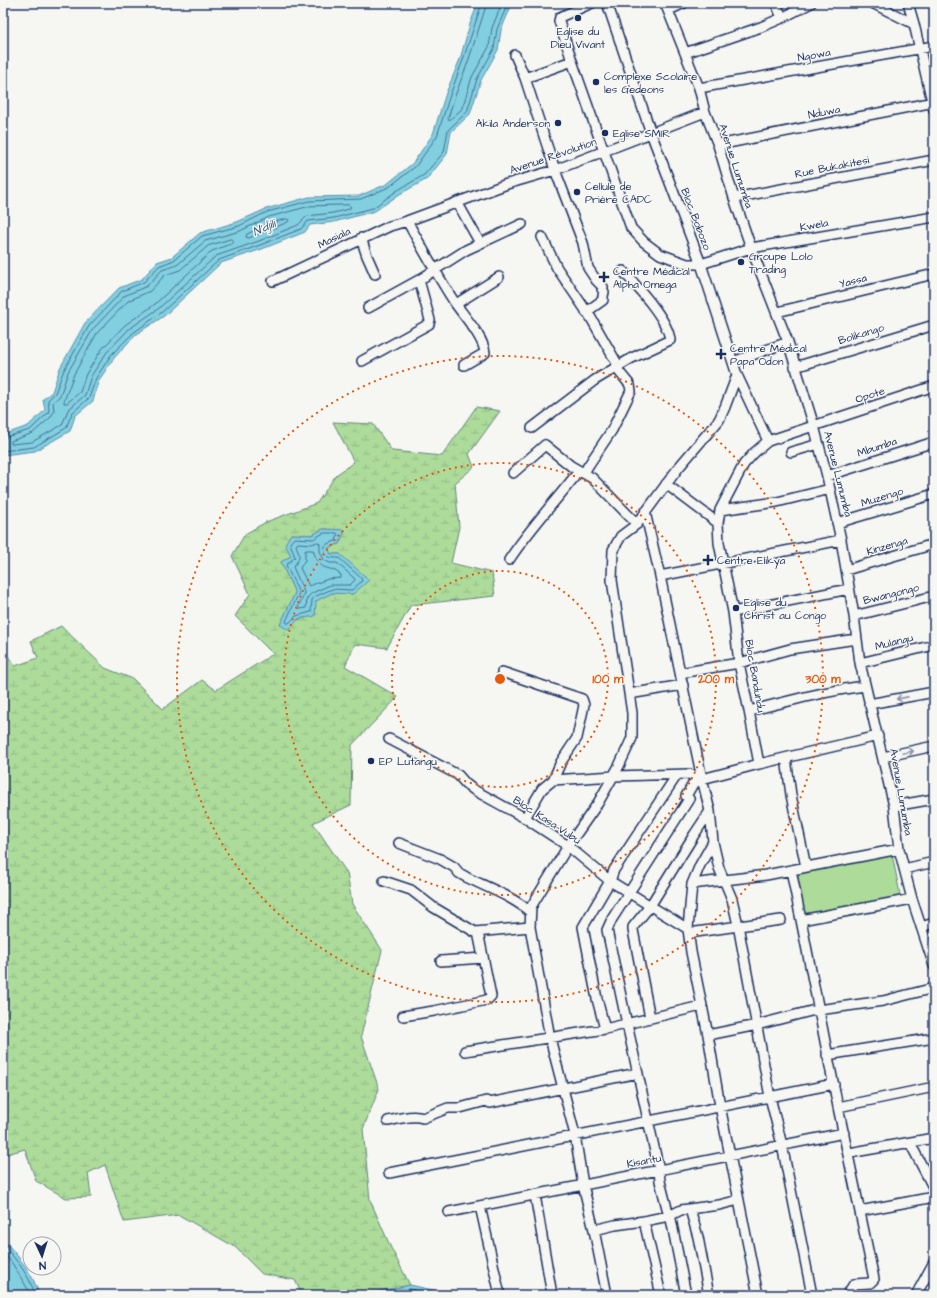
<svg xmlns="http://www.w3.org/2000/svg" width="937" height="1298" viewBox="0 0 937 1298" font-family="'Architects Daughter',sans-serif">
<style>
.grass{fill:#acdb9a;stroke:#64857c}
.wetland{fill:url(#wetland-marsh);stroke:#64857c;fill-rule:evenodd}
.water{fill:#82cfe0;stroke:#598fac}
.lines{fill:none;stroke-linecap:round;stroke-linejoin:round}
.shore{stroke:#446f92;stroke-width:1}
.minor-casing{stroke:#1b2f5e;stroke-width:12}
.minor{stroke:#f6f6f2;stroke-width:9}
.oneway{stroke:#8892a8}
.ring{fill:none;stroke:#e8590c;stroke-width:2;stroke-dasharray:2 4}
.poi-dot{fill:#1b2f5e;stroke:#f6f6f2;stroke-width:1.5}
.labels{text-anchor:middle;dominant-baseline:central;stroke-width:3;stroke-linejoin:round;paint-order:stroke}
.poi-label{font-size:11px;fill:#1b2f5e;stroke:#f6f6f2;text-anchor:start}
.street-label{font-size:11px;fill:#1b2f5e;stroke:#f6f6f2}
.water-label{font-size:12px;font-style:italic;fill:#35577e;stroke:#f6f6f2}
.centre{fill:#e8590c;stroke:#f6f6f2;stroke-width:2}
.ring-label{font-size:12px;text-anchor:middle;font-weight:bold;fill:#e8590c;stroke:#f6f6f2;stroke-width:3;stroke-linejoin:round;paint-order:stroke}
</style>
<defs>
<pattern id="wetland-marsh" width="20" height="14" patternUnits="userSpaceOnUse"><rect width="20" height="14" fill="#acdb9a"/><path d="M1 5h8M5 5V1M11 12h8M15 12V8" fill="none" stroke="#93bc87"/></pattern>
</defs>
<rect width="100%" height="100%" fill="#f6f6f2"/>
<filter id="ink" filterUnits="userSpaceOnUse"><feTurbulence type="fractalNoise" baseFrequency=".025" numOctaves="2"/><feDisplacementMap in="SourceGraphic" scale="8" xChannelSelector="R" yChannelSelector="G"/><feConvolveMatrix kernelMatrix="1 2 1 2 8 2 1 2 1" color-interpolation-filters="sRGB"/></filter>
<g filter="url(#ink)">
<path class="grass" d="M 892,854 L 901,899 L 805,917 L 797,872 Z"/>
<path class="wetland" d="M 476,407 L 500,411 L 469,454 L 474,467 L 455,483 L 459,527 L 451,563 L 492,573 L 495,596 L 411,605 L 387,648 L 355,644 L 345,666 L 398,697 L 352,745 L 351,805 L 313,823 L 347,873 L 352,904 L 382,950 L 361,1036 L 379,1089 L 363,1129 L 370,1200 L 391,1248 L 410,1285 L 362,1295 L 302,1295 L 295,1280 L 262,1274 L 235,1247 L 179,1215 L 124,1222 L 105,1165 L 88,1173 L 91,1197 L 66,1198 L 36,1181 L 25,1149 L 3,1155 L 3,1136 L 7,1135 L 3,1108 L 3,649 L 15,666 L 38,658 L 31,641 L 61,626 L 105,668 L 133,679 L 163,709 L 202,680 L 216,690 L 273,654 L 235,616 L 250,594 L 232,556 L 245,534 L 266,522 L 317,503 L 336,475 L 354,462 L 333,422 L 373,424 L 392,451 L 442,456 ZM 323,529 L 345,530 L 339,544 L 328,548 L 331,554 L 340,554 L 353,594 L 332,593 L 315,601 L 315,615 L 280,625 L 295,593 L 281,562 L 291,556 L 291,534 L 312,535 Z"/>
<path class="water" d="M 478,3 L 511,3 L 510,9 L 501,30 L 498,50 L 481,80 L 470,114 L 451,132 L 447,154 L 427,179 L 400,194 L 375,211 L 334,222 L 310,225 L 305,232 L 262,249 L 221,263 L 164,316 L 135,335 L 114,358 L 99,380 L 93,401 L 75,416 L 70,431 L 35,451 L 3,455 L 3,435 L 28,426 L 45,410 L 43,399 L 52,392 L 60,368 L 85,323 L 119,288 L 142,279 L 157,262 L 172,257 L 200,233 L 237,222 L 266,209 L 309,197 L 359,196 L 387,184 L 413,163 L 433,134 L 446,93 L 460,59 L 470,24 Z
M 323,529 L 345,530 L 339,544 L 328,548 L 331,554 L 340,554 L 369,580 L 353,594 L 332,593 L 316,601 L 315,616 L 298,619 L 289,630 L 280,625 L 295,593 L 281,562 L 291,556 L 285,544 L 291,534 L 312,535 Z
M 3,1239 C 17,1255 34,1274 39,1295 L 6,1295 L 3,1287 Z
M 410,1285 L 442,1292 L 449,1295 L 362,1295 Z"/>
<g class="lines">
<path class="shore" d="M 487,3 L 468,62 L 455,96 L 448,118 L 449,120 L 462,109 L 472,77 L 489,47 L 492,28 L 502,3
M 349,205 L 351,207 L 349,209 L 333,213 L 307,216 L 298,225 L 259,241 L 216,256 L 158,309 L 129,329 L 107,352 L 91,376 L 85,395 L 68,410 L 62,425 L 32,442 L 11,444 L 11,441 L 33,433 L 51,417 L 54,411 L 53,402 L 60,396 L 68,372 L 93,329 L 124,296 L 147,286 L 162,270 L 177,265 L 205,241 L 240,231 L 269,217 L 310,206 Z
M 287,219 L 289,220 L 288,222 L 249,238 L 246,237 L 247,234 L 271,223 Z
M 231,239 L 234,241 L 233,243 L 212,251 L 154,305 L 125,325 L 102,349 L 86,374 L 80,392 L 67,403 L 64,403 L 64,401 L 74,374 L 97,333 L 128,301 L 150,291 L 165,275 L 180,270 L 208,246 Z
M 3,438 L 30,430 L 48,413 L 49,410 L 48,400 L 55,393 L 64,370 L 89,326 L 122,291 L 144,282 L 159,266 L 174,260 L 202,236 L 239,226 L 267,212 L 309,201 L 361,199 L 389,187 L 416,166 L 437,136 L 450,95 L 463,60 L 482,3
M 3,451 L 34,447 L 66,428 L 72,413 L 89,398 L 96,378 L 111,355 L 133,333 L 161,313 L 219,260 L 260,245 L 301,229 L 308,221 L 334,218 L 373,208 L 398,190 L 424,175 L 444,152 L 448,130 L 467,112 L 477,79 L 494,49 L 497,29 L 506,8 L 507,3
M 324,533 L 337,533 L 338,535 L 336,541 L 327,544 L 325,546 C 323,558 330,558 339,558 L 361,578 L 362,581 L 352,590 L 332,589 L 314,597 L 312,600 L 311,612 L 296,616 L 289,623 L 287,623 L 286,621 L 299,593 L 286,565 L 295,557 L 290,543 L 294,538 L 313,539 Z
M 318,542 L 320,544 L 320,551 L 324,560 L 330,563 L 337,563 L 354,578 L 355,580 L 350,585 L 330,585 L 312,593 L 307,598 L 306,608 L 300,609 L 298,607 L 303,597 L 304,592 L 293,567 C 301,557 300,557 296,545 L 298,543 L 312,544 Z
M 307,550 L 313,550 C 321,575 327,563 341,575 L 341,578 L 328,579 L 309,586 L 300,568 L 305,560 L 305,551 Z
M 3,1245 C 15,1258 31,1277 35,1295
M 3,1252 L 12,1263 L 29,1291 L 30,1295
M 380,1295 L 410,1289 L 438,1295"/>
<g class="minor-casing">
<path id="minor" d="M 592,3 L 560,17 L 559,21 L 572,61 L 631,228 L 644,242 L 660,254 L 687,264 L 701,264 L 751,248 L 934,217
M 607,3 L 651,133 L 701,264 L 737,375 L 768,441
M 665,3 L 699,88 L 705,112 L 718,145 L 734,198 L 751,248 L 788,342 L 814,426 L 827,476 L 841,540 L 854,616 L 860,663 L 894,806 L 899,849 L 912,899 L 934,966
M 776,3 L 782,18
M 872,3 L 914,24
M 908,3 L 914,24 L 934,110
M 669,10 L 684,3
M 685,53 L 761,27 L 782,18 L 811,3
M 515,55 L 525,78 L 555,170 L 583,243 L 588,268 L 596,280 L 603,287 L 602,289 L 604,292 L 603,296 L 603,300 L 586,312
M 525,78 L 572,61
M 699,88 L 934,46
M 718,145 L 934,102
M 734,198 L 934,160
M 457,202 L 480,243
M 407,221 C 423,249 438,277 455,303 C 464,316 484,338 485,353 L 464,365
M 542,237 L 557,268 L 591,318 L 619,367
M 361,238 L 367,256 L 375,274
M 273,281 L 390,226 L 407,221 L 507,184 L 555,170 L 705,112
M 456,304 L 499,277
M 368,308 L 419,280 L 466,250 L 522,224
M 777,312 L 934,274
M 362,361 L 429,324 L 430,320 L 419,280
M 733,362 L 788,342
M 795,367 L 934,325
M 532,428 L 595,380 L 632,358 L 670,340 C 668,319 637,287 623,271
M 791,452 L 819,444
M 513,473 L 545,445 L 571,466 L 592,478 L 637,524
M 584,473 L 588,466 L 612,430 L 631,391 L 630,385 L 616,368
M 827,476 L 934,442
M 666,484 L 718,523
M 720,510 L 777,502 L 830,489
M 645,512 L 660,576 L 702,779 L 710,811 L 713,842 L 719,868 L 732,899 L 738,925 L 770,1097 L 782,1145 L 812,1295
M 837,523 L 934,494
M 509,560 C 530,528 556,501 579,471
M 846,570 L 934,544
M 660,576 L 841,540
M 733,612 L 849,589
M 854,616 L 934,596
M 860,663 L 934,645
M 502,672 L 582,699 L 584,705 L 577,738 L 561,762 L 553,780
M 680,673 L 739,663 L 790,649 L 856,639
M 629,694 L 683,685
M 869,704 L 934,692
M 749,711 C 788,701 825,691 865,686
M 389,739 L 458,775 L 466,784 L 474,790 L 525,818 L 568,846 L 610,881 L 688,929
M 883,757 L 934,746
M 786,758 L 791,795 L 806,867
M 759,764 L 749,711 L 739,663 L 733,612 L 719,543 L 718,523 L 720,510 L 744,464 L 755,452 L 768,441 L 934,386
M 894,806 L 934,799
M 525,818 L 542,789 L 553,780 L 614,776 L 689,774 L 702,779
M 713,842 L 700,865 L 692,884 L 688,929 L 691,952 L 708,1035 L 720,1106 L 758,1295
M 399,843 L 440,859 L 454,867 L 459,873 L 466,877 C 486,887 514,897 530,912
M 904,869 L 934,862
M 791,870 L 801,920 L 912,899
M 384,881 L 411,890 L 433,907 L 475,932 L 530,927
M 692,884 L 766,875 L 899,849
M 801,920 L 838,1107 L 874,1279 L 870,1283 L 854,1284 L 847,1295
M 921,927 L 934,923
M 689,933 L 781,920
M 441,961 L 483,958
M 403,1016 L 434,1011 L 487,1000 L 491,996 L 478,932
M 650,1018 L 633,930 L 633,927 L 650,906 L 694,835 L 710,811
M 605,1029 L 597,999 L 583,927 L 610,881 L 614,870 L 677,775
M 708,1035 L 757,1025 L 811,1011 L 883,1001 L 934,988
M 465,1051 L 605,1029 L 701,1006
M 827,1055 L 934,1038
M 838,1107 L 934,1087
M 388,1121 C 398,1119 412,1114 423,1118 L 448,1108 L 460,1108 L 486,1101 L 490,1103 L 638,1073
M 910,1143 L 934,1189
M 849,1153 L 934,1138
M 389,1173 L 834,1084
M 535,1195 L 552,1295
M 480,1206 L 500,1295
M 690,1209 L 698,1237 L 709,1295
M 860,1211 L 934,1197
M 449,1212 L 844,1133
M 644,1221 L 661,1295
M 594,1230 L 615,1225 L 644,1221 L 669,1216 L 681,1210 L 719,1205 L 739,1200
M 607,1295 L 594,1230 L 583,1185 L 575,1135 L 550,1038 L 530,927 L 531,907 L 568,846 L 598,803 L 619,766 L 632,738 L 632,713 L 612,580 L 613,550 L 621,536 L 637,524 L 679,467 L 719,420 L 725,407 L 737,375
M 686,1295 L 671,1219 L 669,1216 L 660,1181 L 659,1170 L 627,1024 L 607,930 L 612,919 L 689,799 L 686,796 L 693,784 L 702,779 L 759,764 L 878,736
M 916,1295 L 934,1262"/>
</g>
<use href="#minor" class="minor"/>
</g>
<defs><path id="oneway-shaft" d="M-6 0H5M1.5-3L5.5 0L1.5 3" fill="none" stroke-width="1.6" stroke-linecap="round" stroke-linejoin="round"/></defs>
<g class="oneway">
<use href="#oneway-shaft" transform="translate(902 698) rotate(169)"/>
<use href="#oneway-shaft" transform="translate(908 752) rotate(-12)"/>
</g>
</g>
<g class="ring">
<circle cx="500" cy="679" r="108"/>
<circle cx="500" cy="679" r="216"/>
<circle cx="500" cy="679" r="323"/>
</g>
<g class="poi-dot">
<circle cx="578" cy="18" r="4"/>
<circle cx="596" cy="82" r="4"/>
<circle cx="558" cy="123" r="4"/>
<circle cx="605" cy="133" r="4"/>
<circle cx="577" cy="192" r="4"/>
<circle cx="741" cy="262" r="4"/>
<path d="M602 271h4v4h4v4h-4v4h-4v-4h-4v-4h4z"/>
<path d="M719 348h4v4h4v4h-4v4h-4v-4h-4v-4h4z"/>
<path d="M706 554h4v4h4v4h-4v4h-4v-4h-4v-4h4z"/>
<circle cx="736" cy="608" r="4"/>
<circle cx="371" cy="761" r="4"/>
</g>
<g class="labels">
<g class="poi-label">
<text x="578" y="31" text-anchor="middle">Eglise du<tspan x="578" dy="13">Dieu Vivant</tspan></text>
<text x="604" y="76">Complexe Scolaire<tspan x="604" dy="13">les Gedeons</tspan></text>
<text x="550" y="123" text-anchor="end">Akila Anderson</text>
<text x="613" y="133">Eglise SMIR</text>
<text x="585" y="186">Cellule de<tspan x="585" dy="13">Prière CADC</tspan></text>
<text x="749" y="256">Groupe Lolo<tspan x="749" dy="13">Trading</tspan></text>
<text x="613" y="271">Centre Médical<tspan x="613" dy="13">Alpha Omega</tspan></text>
<text x="730" y="348">Centre Médical<tspan x="730" dy="13">Papa Odon</tspan></text>
<text x="717" y="560">Centre Elikya</text>
<text x="744" y="602">Eglise du<tspan x="744" dy="13">Christ au Congo</tspan></text>
<text x="379" y="761">EP Lutangu</text>
</g>
<g class="street-label">
<text transform="translate(814 55) rotate(-10)">Ngowa</text>
<text transform="translate(824 112) rotate(-11)">Nduwa</text>
<text transform="translate(553 156) rotate(-19)">Avenue Révolution</text>
<text transform="translate(736 166) rotate(72)">Avenue Lumumba</text>
<text transform="translate(832 167) rotate(-11)">Rue Bukakitesi</text>
<text transform="translate(696 219) rotate(69)">Bloc Bobozo</text>
<text transform="translate(814 225) rotate(-10)">Kwela</text>
<text transform="translate(334 238) rotate(-26)">Masiala</text>
<text transform="translate(853 281) rotate(-14)">Yassa</text>
<text transform="translate(861 334) rotate(-17)">Bolikango</text>
<text transform="translate(870 395) rotate(-18)">Opote</text>
<text transform="translate(877 447) rotate(-18)">Mbumba</text>
<text transform="translate(838 474) rotate(76)">Avenue Lumumba</text>
<text transform="translate(882 497) rotate(-17)">Muzengo</text>
<text transform="translate(887 546) rotate(-16)">Kinzenga</text>
<text transform="translate(891 594) rotate(-14)">Bwangongo</text>
<text transform="translate(894 642) rotate(-14)">Mulangu</text>
<text transform="translate(755 676) rotate(80)">Bloc Bandundu</text>
<text transform="translate(901 792) rotate(80)">Avenue Lumumba</text>
<text transform="translate(547 820) rotate(33)">Bloc Kasa-Vubu</text>
<text transform="translate(644 1161) rotate(-11)">Kisantu</text>
</g>
<g class="water-label">
<text transform="translate(264 228) rotate(-24)">N'djili</text>
</g>
</g>
<circle cx="500" cy="679" r="6" class="centre"/>
<g class="ring-label">
<text x="608" y="683">100 m</text>
<text x="716" y="683">200 m</text>
<text x="823" y="683">300 m</text>
</g>
<rect width="937" height="1298" fill="none" stroke="#f6f6f2" stroke-width="16"/>
<rect x="8" y="8" width="921" height="1282" fill="none" stroke="#1b2f5e" stroke-width="1.5" filter="url(#ink)"/>
<g transform="translate(42 1256) rotate(176)"><circle r="19" fill="#f6f6f2" stroke="#9ea6b7"/>
<path d="M0-3L7 15L0 10L-7 15Z" fill="#1b2f5e"/>
<text y="-6" font-size="11" font-weight="bold" text-anchor="middle" fill="#1b2f5e">N</text>
</g>
</svg>
